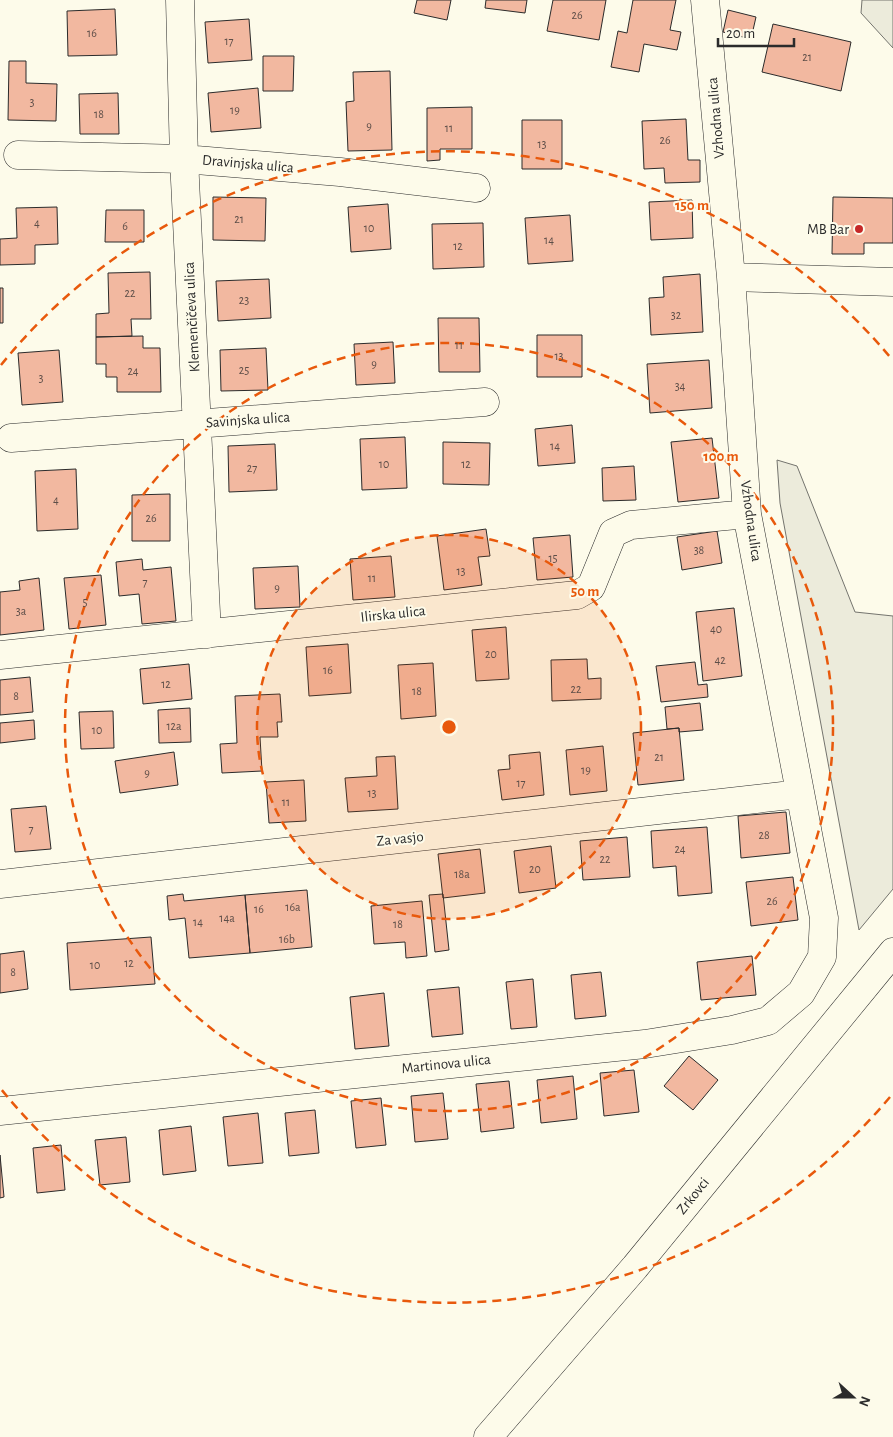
<svg xmlns="http://www.w3.org/2000/svg" width="893" height="1437" viewBox="0 0 893 1437" font-family="'Alegreya Sans',sans-serif">
<style>
.green{fill:#ecebdb;stroke:#74746e}
.building{fill:#f2b8a0;stroke:#2b2b2b}
.lines{fill:none;stroke-linecap:round;stroke-linejoin:round}
.minor-casing{stroke:#2b2b2b;stroke-width:29}
.minor{stroke:#fdfbea;stroke-width:28}
.ring{fill:none;stroke:#e8590c;stroke-width:2.5;stroke-dasharray:9 6}
.poi-dot{fill:#c62828;stroke:#fdfbea;stroke-width:2}
.labels{text-anchor:middle;dominant-baseline:central;stroke-width:4;stroke-linejoin:round;paint-order:stroke}
.number-label{font-size:12px;fill:#5d4e48}
.street-label{font-size:15px;fill:#2b2b2b;stroke:#fdfbea}
.poi-label{font-size:15px;fill:#2b2b2b;stroke:#fdfbea;text-anchor:end}
.centre{fill:#e8590c;stroke:#fdfbea;stroke-width:2.5}
.ring-label{font-size:15px;text-anchor:middle;font-weight:bold;fill:#e8590c;stroke:#fdfbea;stroke-width:4;stroke-linejoin:round;paint-order:stroke}
</style>
<rect width="100%" height="100%" fill="#fdfbea"/>
<path class="green" d="M 862,0 L 893,0 L 893,48 L 861,13 Z
M 777,460 L 797,466 L 855,612 L 893,616 L 893,889 L 859,930 L 780,503 Z"/>
<path class="building" d="M 417,0 L 451,0 L 447,20 L 414,13 Z
M 486,0 L 527,0 L 525,13 L 485,8 Z
M 553,0 L 606,0 L 599,40 L 547,31 Z
M 633,0 L 676,0 L 670,30 L 681,32 L 677,50 L 644,44 L 639,72 L 611,67 L 618,31 L 627,33 Z
M 115,9 L 117,55 L 68,56 L 67,11 Z
M 728,10 L 756,17 L 751,39 L 723,32 Z
M 249,19 L 252,60 L 208,63 L 205,22 Z
M 773,24 L 851,42 L 841,91 L 762,72 Z
M 263,56 L 294,56 L 293,91 L 263,91 Z
M 9,61 L 26,61 L 26,83 L 57,84 L 56,121 L 8,120 Z
M 390,71 L 392,150 L 348,151 L 346,102 L 354,101 L 353,72 Z
M 258,88 L 261,128 L 211,132 L 208,93 Z
M 118,93 L 119,134 L 80,134 L 79,94 Z
M 472,107 L 472,149 L 440,149 L 440,160 L 427,161 L 427,108 Z
M 686,119 L 688,160 L 700,160 L 700,182 L 665,183 L 664,168 L 644,169 L 642,121 Z
M 522,120 L 562,120 L 562,169 L 522,169 Z
M 213,197 L 266,198 L 265,241 L 213,240 Z
M 833,197 L 893,198 L 893,243 L 864,243 L 864,254 L 832,254 Z
M 692,200 L 693,238 L 651,240 L 649,202 Z
M 388,204 L 391,249 L 351,252 L 348,207 Z
M 57,207 L 58,244 L 35,245 L 35,264 L 0,265 L 0,239 L 17,238 L 16,208 Z
M 106,210 L 144,210 L 144,242 L 105,242 Z
M 570,215 L 573,261 L 528,264 L 525,218 Z
M 483,223 L 484,267 L 433,269 L 432,224 Z
M 150,272 L 151,319 L 131,319 L 132,336 L 96,337 L 96,314 L 109,313 L 108,273 Z
M 700,274 L 703,332 L 651,335 L 649,298 L 664,297 L 663,277 Z
M 269,279 L 271,318 L 218,321 L 216,281 Z
M 0,288 L 3,288 L 3,323 L 0,323 Z
M 438,318 L 479,318 L 480,372 L 439,372 Z
M 537,335 L 582,335 L 582,377 L 537,377 Z
M 143,336 L 143,348 L 160,348 L 161,392 L 117,392 L 117,377 L 106,377 L 106,364 L 96,364 L 96,337 Z
M 393,342 L 395,383 L 356,385 L 354,344 Z
M 266,348 L 268,390 L 221,391 L 220,350 Z
M 59,350 L 63,402 L 22,405 L 18,353 Z
M 709,360 L 712,408 L 650,413 L 647,364 Z
M 572,425 L 575,463 L 538,466 L 535,429 Z
M 405,437 L 407,488 L 362,490 L 360,439 Z
M 712,438 L 719,498 L 678,502 L 671,442 Z
M 443,442 L 490,443 L 489,485 L 443,484 Z
M 275,444 L 277,490 L 229,492 L 228,446 Z
M 634,466 L 636,500 L 603,501 L 602,468 Z
M 76,469 L 78,529 L 37,531 L 35,471 Z
M 170,494 L 170,541 L 132,541 L 132,495 Z
M 486,529 L 490,556 L 478,557 L 482,585 L 444,590 L 437,536 Z
M 717,531 L 722,563 L 682,570 L 677,537 Z
M 570,535 L 573,577 L 537,580 L 533,538 Z
M 391,556 L 395,597 L 353,600 L 350,559 Z
M 142,559 L 143,570 L 171,567 L 176,621 L 142,624 L 139,594 L 119,596 L 116,562 Z
M 298,566 L 300,607 L 255,609 L 253,568 Z
M 101,575 L 106,625 L 69,629 L 64,578 Z
M 39,578 L 44,630 L 0,635 L 0,592 L 20,590 L 19,581 Z
M 734,608 L 742,676 L 703,681 L 696,612 Z
M 506,627 L 509,679 L 476,681 L 472,630 Z
M 348,644 L 351,693 L 309,696 L 306,647 Z
M 587,659 L 588,679 L 601,678 L 601,699 L 552,701 L 551,660 Z
M 695,662 L 698,685 L 707,684 L 708,697 L 661,702 L 656,666 Z
M 433,663 L 436,716 L 401,719 L 398,665 Z
M 189,664 L 192,699 L 143,704 L 140,669 Z
M 30,677 L 33,712 L 0,715 L 0,680 Z
M 280,694 L 282,722 L 277,722 L 278,737 L 260,737 L 262,771 L 222,773 L 220,744 L 237,743 L 235,696 Z
M 700,703 L 703,730 L 679,732 L 679,728 L 667,729 L 665,707 Z
M 190,708 L 191,742 L 159,743 L 158,710 Z
M 113,711 L 114,748 L 81,749 L 79,712 Z
M 34,720 L 35,739 L 0,743 L 0,723 Z
M 679,728 L 684,780 L 638,785 L 633,733 Z
M 603,746 L 607,791 L 570,795 L 566,750 Z
M 174,752 L 178,785 L 120,793 L 115,761 Z
M 540,752 L 544,795 L 502,800 L 498,770 L 510,769 L 509,755 Z
M 395,756 L 398,809 L 348,812 L 345,778 L 377,776 L 376,757 Z
M 304,780 L 306,821 L 269,823 L 266,782 Z
M 46,806 L 51,849 L 15,852 L 11,809 Z
M 786,812 L 790,853 L 741,858 L 738,816 Z
M 707,827 L 712,893 L 678,896 L 676,866 L 653,868 L 651,831 Z
M 627,837 L 630,877 L 583,880 L 580,841 Z
M 551,846 L 556,888 L 519,893 L 514,851 Z
M 480,849 L 485,893 L 443,898 L 438,854 Z
M 793,877 L 798,920 L 751,926 L 746,882 Z
M 307,890 L 312,947 L 250,953 L 245,895 Z
M 183,894 L 184,901 L 245,895 L 250,953 L 189,958 L 185,918 L 169,920 L 167,896 Z
M 443,894 L 449,950 L 435,952 L 429,895 Z
M 422,901 L 427,956 L 406,958 L 405,942 L 374,944 L 371,906 Z
M 151,937 L 155,984 L 70,990 L 67,943 Z
M 24,951 L 28,989 L 0,993 L 0,954 Z
M 752,956 L 756,995 L 701,1000 L 697,962 Z
M 601,972 L 606,1016 L 575,1019 L 571,975 Z
M 533,979 L 537,1027 L 511,1029 L 506,982 Z
M 459,987 L 463,1034 L 432,1037 L 427,990 Z
M 384,993 L 389,1046 L 355,1049 L 350,997 Z
M 689,1056 L 718,1080 L 693,1110 L 664,1086 Z
M 634,1070 L 639,1112 L 604,1116 L 600,1073 Z
M 573,1076 L 577,1119 L 541,1123 L 537,1080 Z
M 509,1081 L 514,1128 L 481,1132 L 476,1084 Z
M 443,1093 L 448,1139 L 415,1142 L 411,1096 Z
M 381,1098 L 386,1145 L 356,1148 L 351,1101 Z
M 315,1110 L 319,1153 L 289,1156 L 285,1113 Z
M 258,1113 L 263,1163 L 228,1166 L 223,1117 Z
M 191,1126 L 196,1171 L 163,1175 L 159,1130 Z
M 126,1137 L 130,1182 L 100,1185 L 95,1140 Z
M 61,1145 L 65,1190 L 37,1193 L 33,1148 Z
M 0,1155 L 4,1197 L 0,1198 Z"/>
<g class="lines">
<g class="minor-casing">
<path id="minor" d="M 180,0 L 184,159 L 207,634
M 18,155 L 184,159 L 340,172 L 476,188
M 731,277 L 893,282
M 11,438 L 485,402
M 0,655 L 577,595 L 591,587 L 613,533 L 631,525 L 747,514
M 0,884 L 800,794
M 0,1111 L 645,1044 L 732,1030 L 768,1021 L 801,993 L 822,957 L 824,918 L 747,514 L 731,277 L 705,0
M 488,1437 L 635,1267 L 893,952"/>
</g>
<use href="#minor" class="minor"/>
</g>
<circle cx="449" cy="727" r="192" fill="#e8590c" fill-opacity=".12"/>
<g class="ring">
<circle cx="449" cy="727" r="192"/>
<circle cx="449" cy="727" r="384"/>
<path d="M890 1097A576 576 0 0 1 1 1089M1 365A576 576 0 0 1 890 357"/>
</g>
<circle class="poi-dot" cx="859" cy="229" r="5"/>
<g class="labels">
<g class="number-label">
<text x="577" y="15">26</text>
<text x="92" y="33">16</text>
<text x="229" y="41">17</text>
<text x="807" y="57">21</text>
<text x="32" y="102">3</text>
<text x="235" y="110">19</text>
<text x="99" y="114">18</text>
<text x="369" y="126">9</text>
<text x="449" y="128">11</text>
<text x="665" y="140">26</text>
<text x="542" y="144">13</text>
<text x="239" y="219">21</text>
<text x="37" y="223">4</text>
<text x="125" y="226">6</text>
<text x="369" y="228">10</text>
<text x="549" y="240">14</text>
<text x="458" y="246">12</text>
<text x="130" y="293">22</text>
<text x="244" y="300">23</text>
<text x="676" y="315">32</text>
<text x="459" y="345">11</text>
<text x="559" y="356">13</text>
<text x="374" y="364">9</text>
<text x="244" y="370">25</text>
<text x="133" y="371">24</text>
<text x="41" y="378">3</text>
<text x="680" y="386">34</text>
<text x="555" y="446">14</text>
<text x="384" y="464">10</text>
<text x="466" y="464">12</text>
<text x="252" y="468">27</text>
<text x="56" y="500">4</text>
<text x="151" y="518">26</text>
<text x="699" y="550">38</text>
<text x="553" y="558">15</text>
<text x="461" y="571">13</text>
<text x="372" y="578">11</text>
<text x="145" y="582">7</text>
<text x="277" y="588">9</text>
<text x="85" y="602">5</text>
<text x="21" y="611">3a</text>
<text x="716" y="629">40</text>
<text x="491" y="654">20</text>
<text x="720" y="660">42</text>
<text x="328" y="670">16</text>
<text x="166" y="684">12</text>
<text x="576" y="689">22</text>
<text x="417" y="691">18</text>
<text x="16" y="696">8</text>
<text x="174" y="726">12a</text>
<text x="97" y="730">10</text>
<text x="659" y="757">21</text>
<text x="586" y="770">19</text>
<text x="147" y="773">9</text>
<text x="521" y="783">17</text>
<text x="372" y="793">13</text>
<text x="286" y="802">11</text>
<text x="31" y="829">7</text>
<text x="764" y="835">28</text>
<text x="680" y="849">24</text>
<text x="605" y="859">22</text>
<text x="535" y="869">20</text>
<text x="462" y="874">18a</text>
<text x="772" y="901">26</text>
<text x="293" y="907">16a</text>
<text x="259" y="909">16</text>
<text x="227" y="918">14a</text>
<text x="198" y="922">14</text>
<text x="398" y="924">18</text>
<text x="287" y="939">16b</text>
<text x="129" y="963">12</text>
<text x="95" y="965">10</text>
<text x="13" y="972">8</text>
</g>
<g class="street-label">
<text transform="translate(716 118) rotate(-95)">Vzhodna ulica</text>
<text transform="translate(248 164) rotate(5)">Dravinjska ulica</text>
<text transform="translate(192 317) rotate(-93)">Klemenčičeva ulica</text>
<text transform="translate(248 420) rotate(-4)">Savinjska ulica</text>
<text transform="translate(751 521) rotate(82)">Vzhodna ulica</text>
<text transform="translate(393 614) rotate(-6)">Ilirska ulica</text>
<text transform="translate(400 839) rotate(-6)">Za vasjo</text>
<text transform="translate(446 1064) rotate(-6)">Martinova ulica</text>
<text transform="translate(693 1196) rotate(-51)">Zrkovci</text>
</g>
<g class="poi-label">
<text x="849" y="229">MB Bar</text>
</g>
</g>
<circle cx="449" cy="727" r="8" class="centre"/>
<g class="ring-label">
<text x="692" y="210">150 m</text>
<text x="721" y="461">100 m</text>
<text x="585" y="596">50 m</text>
</g>
<g transform="translate(853 1397) rotate(111)" stroke="#fdfbea" stroke-width="4" paint-order="stroke">
<path d="M0-4L9 19L0 12L-9 19Z" fill="#2b2b2b"/>
<text y="-8" font-size="14" font-weight="bold" text-anchor="middle" fill="#2b2b2b">N</text>
</g>
<path d="M718 38v8h76v-8" fill="none" stroke="#2b2b2b" stroke-width="2.5"/>
<text x="726" y="38" font-size="15" fill="#2b2b2b" stroke="#fdfbea" stroke-width="4" paint-order="stroke">20 m</text>
</svg>
